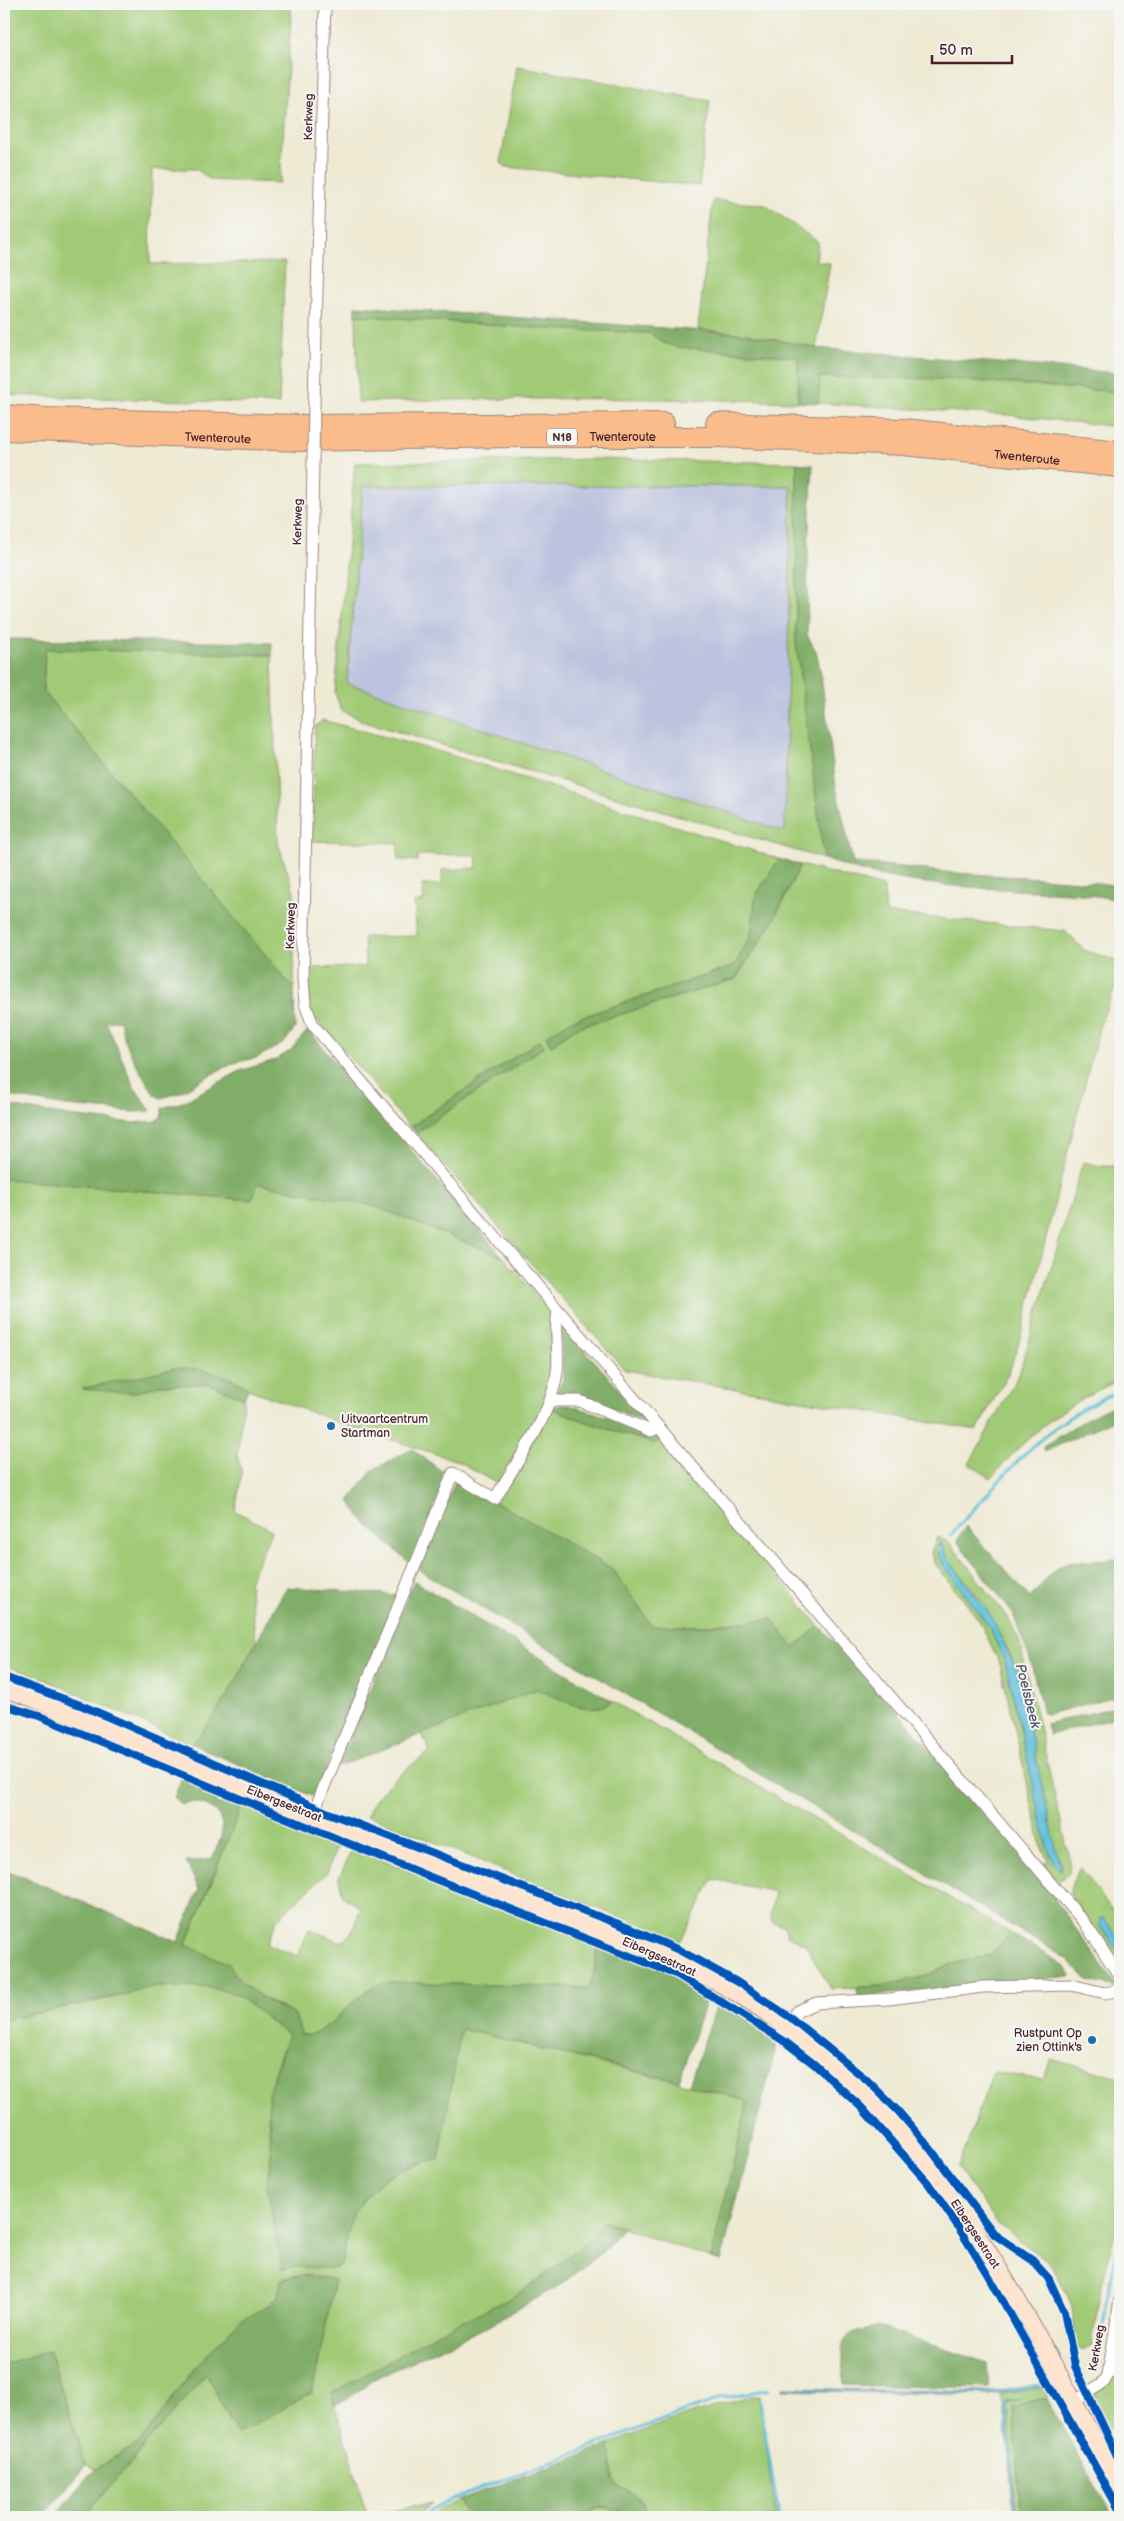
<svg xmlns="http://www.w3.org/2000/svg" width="1124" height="2521" viewBox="0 0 1124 2521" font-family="'Balsamiq Sans',sans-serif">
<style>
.industrial{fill:#bcc3de}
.green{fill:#a0ca76;stroke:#757450;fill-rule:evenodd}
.forest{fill:#80ae67;stroke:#656649}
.water{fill:#5ec1dc;stroke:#547084}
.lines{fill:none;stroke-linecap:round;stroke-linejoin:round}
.stream{stroke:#5ec1dc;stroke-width:3}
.minor-casing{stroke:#9c8480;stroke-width:13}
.secondary-casing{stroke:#9c8480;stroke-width:18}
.trunk-casing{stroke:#9c8480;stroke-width:22}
.minor{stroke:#fff;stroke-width:11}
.secondary{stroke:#fde4d0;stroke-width:16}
.trunk{stroke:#f9bc8a;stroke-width:20}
.minor-bridge-casing{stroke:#9c8480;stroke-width:13;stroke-linecap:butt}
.minor-bridge{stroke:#fff;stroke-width:11}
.cycleway-casing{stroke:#f6f6f2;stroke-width:11}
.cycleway{stroke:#0057b8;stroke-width:8}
.poi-dot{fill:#1f6fb2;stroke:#f6f6f2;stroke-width:2}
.labels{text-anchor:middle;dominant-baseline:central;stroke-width:4;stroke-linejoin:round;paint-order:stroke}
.shield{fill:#f6f6f2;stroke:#7e6067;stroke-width:1}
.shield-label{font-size:11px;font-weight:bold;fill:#4a1f2b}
.street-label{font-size:12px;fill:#4a1f2b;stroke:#f6f6f2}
.poi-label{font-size:12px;fill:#4a1f2b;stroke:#f6f6f2;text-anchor:start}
.water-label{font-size:14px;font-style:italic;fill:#515869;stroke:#f6f6f2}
</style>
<rect width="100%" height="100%" fill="#f6f6f2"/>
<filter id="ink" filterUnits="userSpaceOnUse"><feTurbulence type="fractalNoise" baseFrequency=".02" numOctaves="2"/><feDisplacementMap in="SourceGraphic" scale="10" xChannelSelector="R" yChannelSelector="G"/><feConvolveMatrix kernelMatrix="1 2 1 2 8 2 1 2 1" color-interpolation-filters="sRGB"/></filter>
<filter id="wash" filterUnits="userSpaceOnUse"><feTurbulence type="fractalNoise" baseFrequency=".0096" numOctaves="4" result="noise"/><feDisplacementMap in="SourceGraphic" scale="20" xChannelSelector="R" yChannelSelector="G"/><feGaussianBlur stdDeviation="1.12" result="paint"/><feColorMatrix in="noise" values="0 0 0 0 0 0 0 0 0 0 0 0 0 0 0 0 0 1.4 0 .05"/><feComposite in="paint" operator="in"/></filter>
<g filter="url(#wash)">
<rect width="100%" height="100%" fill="#eeead4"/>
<path class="industrial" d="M 791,485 L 786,832 L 346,683 L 362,486 Z"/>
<path class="green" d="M 4,4 L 292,4 L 280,183 L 211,180 L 196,169 L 152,169 L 150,264 L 285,262 L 279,404 L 4,395 Z
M 517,66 L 710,101 L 699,186 L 506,167 L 501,163 L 502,155 Z
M 713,200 L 765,205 L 818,242 L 816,261 L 830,263 L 816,348 L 747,334 L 698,329 Z
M 356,315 L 547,329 L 650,333 L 662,342 L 676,347 L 799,357 L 798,402 C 651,397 505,398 358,402 Z
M 819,377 L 947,379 L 1120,392 L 1120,427 L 1007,415 L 818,403 Z
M 597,459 L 797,463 L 796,642 L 824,859 L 365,722 L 341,710 L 335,693 L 355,463 ZM 363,486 L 791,486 L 785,832 L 347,683 Z
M 45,648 L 272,655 L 278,843 L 294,891 L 294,989 L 43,691 Z
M 322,720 L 441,752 L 779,859 L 756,895 L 751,936 L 734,966 L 570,1021 L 551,1045 L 576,1028 L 736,979 L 784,900 L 800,865 L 884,887 L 886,913 L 1065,931 L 1084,950 L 1120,962 L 1120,976 L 1100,1024 L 1023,1329 L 1009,1372 L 977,1430 L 625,1370 L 416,1133 L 544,1047 L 540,1040 L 410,1127 L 309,1011 L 308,968 L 365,967 L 364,937 L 417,936 L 414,903 L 424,901 L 422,885 L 442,885 L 442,870 L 477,868 L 476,855 L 418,855 L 418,861 L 398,860 L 398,843 L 312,841 L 315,727 Z
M 1083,1162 C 1093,1164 1111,1170 1120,1163 L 1120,1380 C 1065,1403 1030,1433 991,1478 L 969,1464 L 1019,1374 Z
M 4,1179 L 252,1200 L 257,1185 L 260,1184 L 374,1206 L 503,1257 L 550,1311 L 553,1371 L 549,1396 L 497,1484 L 458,1461 L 351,1427 L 248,1389 L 239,1382 L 129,1379 L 84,1388 L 132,1393 L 160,1385 L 209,1384 L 244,1398 L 237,1455 L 242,1473 L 235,1511 L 272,1530 L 249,1582 L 256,1643 L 244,1663 L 239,1678 L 205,1730 L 192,1744 L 42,1678 L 4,1665 Z
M 551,1408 L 584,1421 L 655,1444 L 656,1431 L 668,1443 L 819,1626 L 797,1647 L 794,1647 L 727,1622 L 702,1626 L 652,1626 L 638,1606 L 496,1503 Z
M 937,1537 L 949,1542 L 1008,1618 L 1019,1640 L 1070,1861 L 1069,1873 L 1061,1880 L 1055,1878 L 1043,1863 L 1049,1862 L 1042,1848 L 1000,1664 L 979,1620 L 936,1565 L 931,1552 ZM 943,1544 L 948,1559 L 984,1604 L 1012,1658 L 1035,1752 L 1055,1850 L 1062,1867 L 1055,1865 L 1047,1846 L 1005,1661 L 989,1627 L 938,1545 Z
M 537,1689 C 560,1698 590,1718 612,1701 L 1010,1933 L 991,1955 L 938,1969 L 927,1976 L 881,1986 L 831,1989 L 805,1944 L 787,1935 L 785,1927 L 772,1922 L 770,1914 L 775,1892 L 713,1879 L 680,1942 L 367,1815 C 380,1786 406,1769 430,1752 L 422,1734 Z
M 243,1802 L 339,1841 L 327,1873 L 277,1919 L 267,1944 L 297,1956 L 309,1929 L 341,1942 C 353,1937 356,1919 361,1907 L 343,1897 L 339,1878 L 353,1847 L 485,1902 L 599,1943 L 595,1968 L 589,1988 L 390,1982 C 383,1985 375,1987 368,1990 C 351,1999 320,2044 301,2034 L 295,2015 C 280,2007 243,1990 237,1974 L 186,1946 Z
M 1080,1867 L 1120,1921 L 1120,1941 L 1104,1918 L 1100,1925 L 1120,1954 L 1120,1968 C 1113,1955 1069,1899 1070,1892 C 1070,1884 1077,1874 1080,1867 Z
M 150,1987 L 208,1987 L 236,1994 L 288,2035 L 273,2075 L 268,2117 L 271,2155 L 267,2184 L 282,2269 C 302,2262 327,2274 341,2265 L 352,2215 L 373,2188 L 386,2177 L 426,2161 L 461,2029 L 694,2086 L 746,2101 L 747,2105 L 711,2258 L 603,2221 L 593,2236 L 538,2281 L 509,2299 L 445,2329 L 332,2394 L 367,2515 L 433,2503 L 417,2517 L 54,2517 L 58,2513 L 88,2512 L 207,2373 L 312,2393 L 335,2280 L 303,2275 L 284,2278 L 278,2296 L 196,2366 L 146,2435 L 130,2449 L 95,2469 L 86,2465 L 49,2351 L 4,2364 L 4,2020 L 124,1995 Z
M 1051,2059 L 1120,2078 L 1120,2213 L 1099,2297 L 1092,2345 L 1081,2350 L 1077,2349 L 1072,2307 L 1066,2291 L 1050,2263 L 999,2225 L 958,2168 L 993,2072 L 1043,2080 Z
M 1119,2371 L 1117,2444 L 1095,2400 L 1095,2395 Z
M 1047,2387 L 1046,2398 L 1013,2408 L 1021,2517 L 1016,2517 L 1007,2404 L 1019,2400 L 1004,2403 L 1002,2394 Z
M 750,2396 L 759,2396 L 776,2517 L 588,2517 L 595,2509 L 608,2507 L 624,2514 L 641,2501 L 613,2480 L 610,2444 L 669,2421 Z
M 459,2500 L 467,2517 L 431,2517 L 439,2509 Z"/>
<path class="forest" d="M 356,306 L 747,334 L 816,348 L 1120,373 L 1120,392 L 947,379 L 820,377 L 818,403 L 798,402 L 798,357 L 676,347 L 662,342 L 650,333 L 547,329 L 356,315 Z
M 797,463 L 813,465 L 808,547 L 807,635 L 816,651 L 820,669 L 836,787 L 853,863 C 887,864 921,870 956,873 C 1011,877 1066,878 1120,886 L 1120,901 C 1092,893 1063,893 1034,891 C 963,887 891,885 824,859 L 796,642 Z
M 4,639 L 272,643 L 272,655 L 45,649 L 43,691 L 294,989 L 295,1028 L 284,1043 L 256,1058 L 237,1062 L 221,1069 L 179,1093 L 161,1098 L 155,1095 C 140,1071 124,1048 120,1020 L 106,1022 L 134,1087 L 151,1111 L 135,1112 L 66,1106 L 4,1095 Z
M 779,859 L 800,865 L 771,925 L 735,979 L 576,1028 L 551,1045 L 546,1036 L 570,1021 L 734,966 L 751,936 L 756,895 Z
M 308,1030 L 503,1257 L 374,1206 L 260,1184 L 257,1185 L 252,1200 L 4,1179 L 4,1105 L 68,1116 L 134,1123 L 157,1121 L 162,1115 L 162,1108 L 183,1102 L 240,1071 L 275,1060 L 290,1051 Z
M 540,1040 L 544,1047 L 416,1133 L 410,1127 Z
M 561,1323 L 646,1420 L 638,1419 C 611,1409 584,1391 554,1396 L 563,1380 Z
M 175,1368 C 201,1368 227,1372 248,1389 L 244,1398 L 209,1384 L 160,1385 L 132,1393 L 82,1389 Z
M 1120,1402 L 1120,1417 L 1044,1452 L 1043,1447 L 1084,1420 Z
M 565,1404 L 656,1431 L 658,1441 L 655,1444 L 584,1421 L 551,1408 Z
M 412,1449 L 447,1475 L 411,1564 L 367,1525 L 349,1501 L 373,1470 Z
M 456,1479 L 613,1569 L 652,1626 L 702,1626 L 772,1619 L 794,1647 L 819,1626 L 847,1654 L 1046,1882 L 1057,1903 L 1118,1987 L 1088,1981 L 1067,1959 L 419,1570 Z
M 966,1526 L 1030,1598 L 1056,1568 L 1066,1563 L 1120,1559 L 1120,1695 L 1048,1714 L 1043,1713 L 1030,1659 L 1013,1614 L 957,1541 Z
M 414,1581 L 612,1701 C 590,1718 560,1698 537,1689 L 338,1767 Z
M 287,1587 L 398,1595 L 314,1797 L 192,1744 C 233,1698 255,1639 287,1587 Z
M 1120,1706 L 1120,1716 L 1049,1735 L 1046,1724 Z
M 182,1777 L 243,1802 L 186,1945 L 229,1964 L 240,1982 L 272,2004 L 295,2015 L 301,2034 C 319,2043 352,2000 368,1990 C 375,1986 382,1984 390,1982 L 589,1988 L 595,1968 L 599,1943 C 636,1958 676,1970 707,1996 L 679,2081 L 461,2029 L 439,2160 L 426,2161 L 401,2169 L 386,2177 L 373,2188 L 352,2215 L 341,2265 C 327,2274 302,2261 282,2270 L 267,2184 L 271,2155 L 268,2094 L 288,2035 L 236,1994 L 208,1987 L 150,1987 L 124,1995 L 4,2020 L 4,1869 L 178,1942 L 199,1889 L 186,1862 L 212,1859 C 215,1851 220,1841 222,1832 C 225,1809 200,1798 181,1804 L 174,1798 Z
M 1010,1933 L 1065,1966 L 1072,1976 L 858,1997 L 857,1988 L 881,1986 L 927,1976 L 951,1964 L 991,1955 Z
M 718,2002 L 721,2002 L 778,2040 L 721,2261 L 711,2258 L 747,2105 L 746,2101 L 689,2085 Z
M 603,2221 L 624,2227 L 604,2251 L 560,2285 L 484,2328 L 372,2380 L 361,2390 L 335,2406 L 331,2394 L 445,2329 L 509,2299 L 538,2281 L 593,2236 Z
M 303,2275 L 335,2280 L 312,2393 L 237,2434 L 206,2374 L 88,2512 L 58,2513 L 95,2469 L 130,2449 L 146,2435 L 196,2366 L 240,2321 L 271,2304 L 278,2296 L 281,2280 Z
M 878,2327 L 987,2363 L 989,2388 L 844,2385 C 842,2348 833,2332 878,2327 Z
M 49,2351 L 86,2465 L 42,2517 L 4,2517 L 4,2364 Z
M 1046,2398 L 1113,2517 L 1021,2517 L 1013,2408 Z
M 610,2444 L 613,2480 L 641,2501 L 646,2509 L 636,2517 L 608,2507 L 595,2509 L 588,2517 L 467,2517 L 459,2500 Z"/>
<path class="water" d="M 940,1541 L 948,1559 L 991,1616 L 1017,1671 L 1061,1871 L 1055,1865 L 1047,1846 L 1005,1661 L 989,1627 L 943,1564 L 938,1553 Z
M 1101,1918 L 1104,1918 L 1120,1941 L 1120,1954 L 1100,1925 Z
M 1044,2384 L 1047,2387 L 990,2395 L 782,2390 L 782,2388 L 987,2392 Z
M 1021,2400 L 1007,2404 L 1016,2517 L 1014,2517 L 1004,2403 Z"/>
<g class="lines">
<path class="stream" d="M 951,1535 C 1001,1479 1047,1418 1120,1391
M 1096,2370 L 1105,2306 L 1120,2240
M 760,2401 L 779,2517
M 425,2517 L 431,2510 L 452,2499 L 721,2398 L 769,2389"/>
</g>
</g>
<g filter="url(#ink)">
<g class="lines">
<g class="minor-casing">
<path id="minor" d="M 314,402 L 325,4
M 313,463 L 303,978 L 305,1004 L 313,1025 L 1085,1923 L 1120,1977
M 552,1401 L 580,1401 L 651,1431 L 659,1427
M 312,1816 L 453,1473 L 495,1499 C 517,1460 552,1416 557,1372 C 560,1352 554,1331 558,1311
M 785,2027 L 798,2011 L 816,2003 L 889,1999 L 983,1987 L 1071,1985 L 1105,1993 L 1120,1990
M 1074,2402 L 1104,2382 L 1108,2375 L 1120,2300"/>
</g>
<g class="secondary-casing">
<path id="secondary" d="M 4,1689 L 31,1698 C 152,1749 273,1800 394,1849 C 451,1871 508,1893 564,1916 C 616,1936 669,1957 718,1983 C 776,2014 838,2066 883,2113 C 985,2220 1048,2358 1120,2485"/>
</g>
<g class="trunk-casing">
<g id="trunk">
<path d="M 4,415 L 47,418 L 299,425 L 664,423"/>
<path d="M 716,423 L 903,429 L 1120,451"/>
<path id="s1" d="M 4,430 L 300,441 L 511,437 L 719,437 L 903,445 L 1120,467"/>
</g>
</g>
<use href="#minor" class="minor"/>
<use href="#secondary" class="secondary"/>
<use href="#trunk" class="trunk"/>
<g class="minor-bridge-casing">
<path id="minor-bridge" d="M 313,463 L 314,402"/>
</g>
<use href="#minor-bridge" class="minor-bridge"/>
<g class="cycleway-casing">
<path id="cycleway" d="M 4,1677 L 83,1706 L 331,1814 L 621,1925 L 679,1950 L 737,1982 L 791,2018 L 867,2080 L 898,2111 L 929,2147 L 995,2235 L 1032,2260 L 1049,2279 L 1064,2312 L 1075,2366 L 1120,2462
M 4,1705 L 39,1716 L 425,1875 L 678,1975 L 784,2041 L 814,2064 L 861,2107 L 928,2183 L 955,2222 L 994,2285 L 1120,2511"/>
</g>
<use href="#cycleway" class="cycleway"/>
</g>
</g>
<g class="poi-dot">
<circle cx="331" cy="1426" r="5"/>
<circle cx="1092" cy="2040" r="5"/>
</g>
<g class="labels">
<rect class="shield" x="547" y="428.5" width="30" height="17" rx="4"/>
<g class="shield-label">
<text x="562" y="437">N18</text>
</g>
<g class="street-label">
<text transform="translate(309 117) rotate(-89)">Kerkweg</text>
<text stroke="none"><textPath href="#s1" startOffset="619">Twenteroute</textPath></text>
<text stroke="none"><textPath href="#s1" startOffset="214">Twenteroute</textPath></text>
<text stroke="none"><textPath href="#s1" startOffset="1024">Twenteroute</textPath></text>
<text transform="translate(298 522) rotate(-89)">Kerkweg</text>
<text transform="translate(291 926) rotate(-89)">Kerkweg</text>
<text transform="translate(284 1804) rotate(22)">Eibergsestraat</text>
<text transform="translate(659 1957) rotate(24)">Eibergsestraat</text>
<text transform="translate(975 2234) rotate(57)">Eibergsestraat</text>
<text transform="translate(1097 2348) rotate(-80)">Kerkweg</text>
</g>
<g class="poi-label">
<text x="341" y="1419">Uitvaartcentrum<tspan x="341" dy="14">Startman</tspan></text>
<text x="1082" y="2033" text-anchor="end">Rustpunt Op<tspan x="1082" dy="14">zien Ottink's</tspan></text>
</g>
<g class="water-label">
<text transform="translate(1028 1696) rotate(76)">Poelsbeek</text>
</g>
</g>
<rect width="1124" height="2521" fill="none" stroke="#f6f6f2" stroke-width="20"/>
<path d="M932 55v8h80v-8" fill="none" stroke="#4a1f2b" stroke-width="2.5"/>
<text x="939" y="55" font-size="15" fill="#4a1f2b" stroke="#f6f6f2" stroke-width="4" paint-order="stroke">50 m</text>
</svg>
